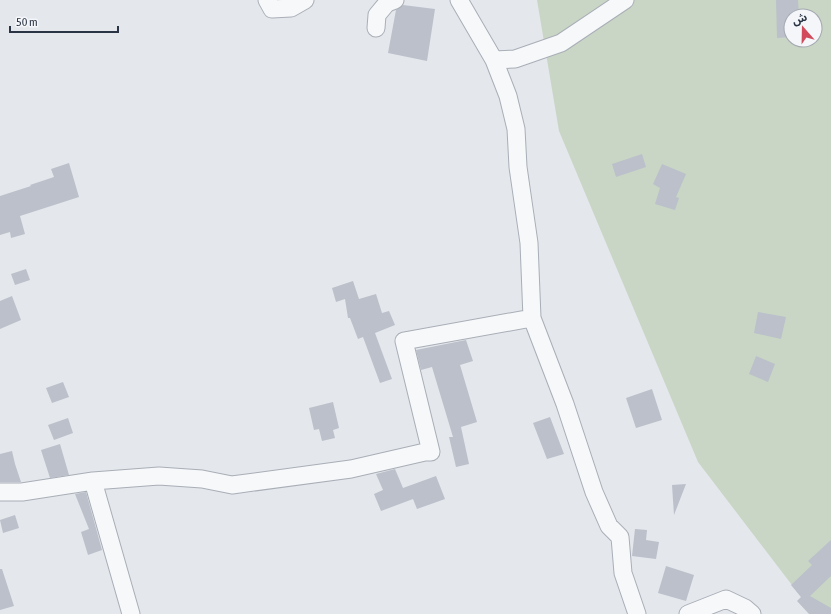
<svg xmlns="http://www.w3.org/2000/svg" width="831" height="614" viewBox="0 0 831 614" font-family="'Asap Condensed','Noto Sans Arabic',sans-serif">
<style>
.green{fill:#c9d6c5;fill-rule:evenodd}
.building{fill:#bbc0ca}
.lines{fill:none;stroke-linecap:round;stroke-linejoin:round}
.minor-casing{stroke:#a9aeb7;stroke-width:19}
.minor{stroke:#f7f8fa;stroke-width:17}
</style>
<rect width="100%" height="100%" fill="#e4e7ec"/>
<path class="green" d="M 537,0 L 831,0 L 831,614 L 814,614 L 698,462 L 559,131 ZM 791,16 L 815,16 L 815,40 L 791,40 Z"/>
<path class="building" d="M 776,0 L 798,0 L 799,16 L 791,16 L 791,37 L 777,38 Z
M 403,5 L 435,9 L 427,61 L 388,53 L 396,10 Z
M 642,154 L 646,167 L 616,177 L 612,164 Z
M 69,163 L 79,197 L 20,216 L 25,234 L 11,238 L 10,232 L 0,235 L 0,196 L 31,186 L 30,185 L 54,177 L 51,169 Z
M 662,164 L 686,174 L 676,197 L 679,198 L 675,210 L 655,204 L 660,188 L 653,184 Z
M 26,269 L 30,280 L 15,285 L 11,274 Z
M 353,281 L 359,299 L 376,294 L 382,313 L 389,311 L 395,325 L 375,333 L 392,379 L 380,383 L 363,337 L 358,339 L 350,318 L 348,318 L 345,299 L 336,302 L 332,288 Z
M 12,296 L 21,320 L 0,329 L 0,301 Z
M 758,312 L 786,317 L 781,339 L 754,333 Z
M 466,340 L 473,361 L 460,365 L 477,422 L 461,427 L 469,464 L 456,467 L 449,437 L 453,437 L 432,367 L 421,370 L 416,350 Z
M 756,356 L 775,364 L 768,382 L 749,374 Z
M 63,382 L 69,397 L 52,403 L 46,388 Z
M 652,389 L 662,420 L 636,428 L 626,398 Z
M 333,402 L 339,428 L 333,430 L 335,438 L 322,441 L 319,429 L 314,430 L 309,408 Z
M 550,417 L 564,454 L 547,459 L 533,423 Z
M 68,418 L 73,433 L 54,440 L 48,425 Z
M 60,444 L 69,475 L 50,478 L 41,450 Z
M 12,451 L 15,464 L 21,482 L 0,482 L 0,454 Z
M 395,469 L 403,488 L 436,476 L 445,499 L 417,509 L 413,499 L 381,511 L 374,494 L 383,490 L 376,474 Z
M 686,484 L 674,515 L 672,485 Z
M 86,492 L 102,550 L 88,555 L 81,532 L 89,529 L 75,494 Z
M 15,515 L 19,528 L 3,533 L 0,520 Z
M 635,529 L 647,530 L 646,540 L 659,542 L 656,559 L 632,556 Z
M 831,540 L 831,576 L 810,596 L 831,608 L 831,614 L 809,614 L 797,601 L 801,597 L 791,585 L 812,565 L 808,561 Z
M 666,566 L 694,575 L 686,601 L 658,593 Z
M 0,569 L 2,569 L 14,606 L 0,610 Z"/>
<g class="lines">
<g class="minor-casing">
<path id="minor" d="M 267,0 L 272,9 L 291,8 L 305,0
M 459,0 L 494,60 L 508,96 L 516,129 L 518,167 L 529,243 L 532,318 L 565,404 L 594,492 L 609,526 L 620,537 L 623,573 L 637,614
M 376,28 L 377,15 L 387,3 L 395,0
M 494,60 L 515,59 L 561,43 L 625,0
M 93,481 L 131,614
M 0,492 L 22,492 L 93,481 L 159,476 L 202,479 L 232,485 L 351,469 L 425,452 L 431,452 L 404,341 L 532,318
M 688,614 L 726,599 L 745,608 L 752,614"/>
</g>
<use href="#minor" class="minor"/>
</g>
<g transform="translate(803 28) rotate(340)"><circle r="19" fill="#f4f6f9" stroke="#a4a8b1"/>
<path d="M0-3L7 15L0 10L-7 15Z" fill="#d1495b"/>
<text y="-6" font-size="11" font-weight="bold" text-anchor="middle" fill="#2b3445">ش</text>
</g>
<path d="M10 26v6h108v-6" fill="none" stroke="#2b3445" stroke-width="2"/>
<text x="16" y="26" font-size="12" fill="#2b3445" stroke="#f4f6f9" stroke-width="3" paint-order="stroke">50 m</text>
</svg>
